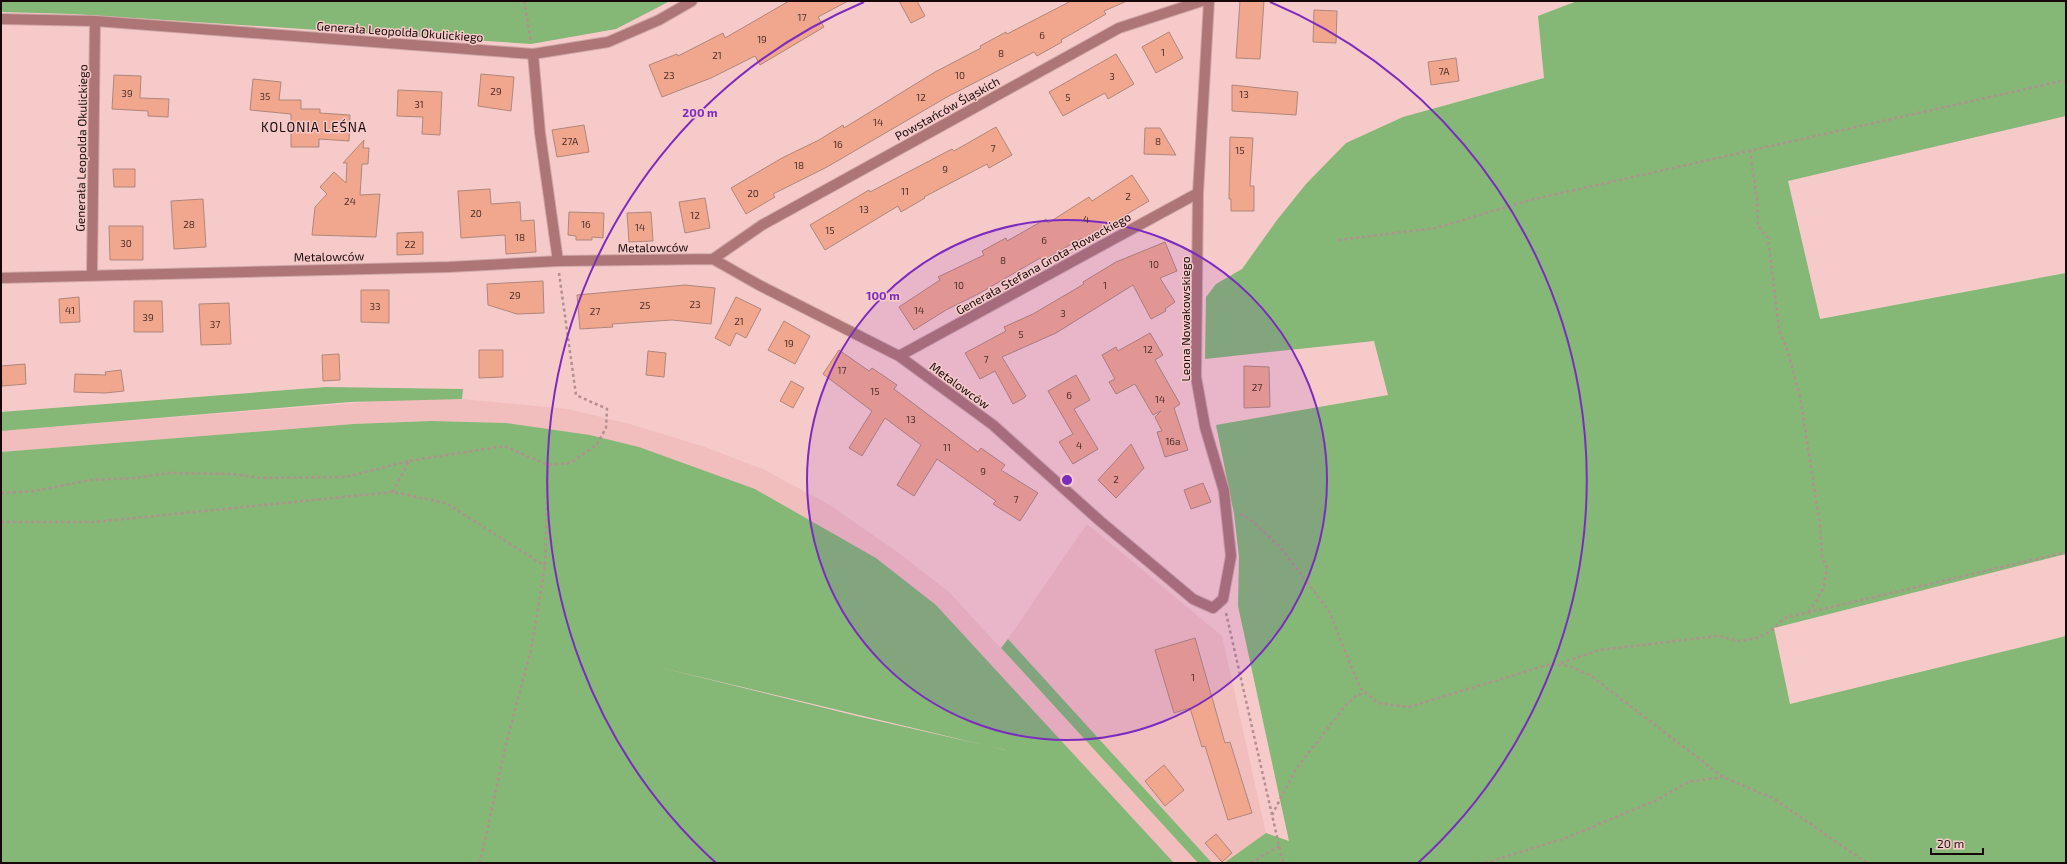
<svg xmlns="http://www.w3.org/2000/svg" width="2067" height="864" viewBox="0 0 2067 864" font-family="'Exo 2',sans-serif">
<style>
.built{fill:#f2bdbd}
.green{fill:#85b776;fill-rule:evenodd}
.building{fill:#f1a68e;stroke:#ae877b}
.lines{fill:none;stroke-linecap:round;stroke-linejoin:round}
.minor-casing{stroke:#cea7a7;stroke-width:12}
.path{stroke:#b38f90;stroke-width:2.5;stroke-dasharray:3 3;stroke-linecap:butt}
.minor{stroke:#ae7576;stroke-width:10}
.ring{fill:none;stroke:#7b2cbf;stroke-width:2}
.labels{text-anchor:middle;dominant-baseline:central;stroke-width:3;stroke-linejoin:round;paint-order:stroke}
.number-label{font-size:10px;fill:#4d302a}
.street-label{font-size:12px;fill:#160809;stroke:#f7caca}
.neighbourhood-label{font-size:13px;letter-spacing:1px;fill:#160809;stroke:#f7caca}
.centre{fill:#7b2cbf;stroke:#f7caca;stroke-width:2}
.ring-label{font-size:12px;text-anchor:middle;font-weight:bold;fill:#7b2cbf;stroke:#f7caca;stroke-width:3;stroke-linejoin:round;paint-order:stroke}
</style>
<rect width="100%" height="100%" fill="#f7caca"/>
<path class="built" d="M 406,399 L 462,399 L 568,409 L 630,424 L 702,446 L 765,470 L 828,504 L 896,551 L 949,592 L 1198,863 L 1174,863 L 936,605 L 876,558 L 755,489 L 639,447 L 590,435 L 506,423 L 431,421 L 353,424 L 1,452 L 1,431 Z
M 1087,524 L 1222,636 L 1266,833 L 1224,863 L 1212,863 L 1008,639 Z"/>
<path class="green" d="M 1,1 L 670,1 L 616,29 L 531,44 L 73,14 L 1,12 Z
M 1577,1 L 2066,1 L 2066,116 L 1788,181 L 1820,319 L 2066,273 L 2066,554 L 1774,628 L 1790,704 L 2066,636 L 2066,863 L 1224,863 L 1266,833 L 1289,841 L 1238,606 L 1239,557 L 1234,514 L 1216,425 L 1388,395 L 1374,341 L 1205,359 L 1206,297 L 1216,284 L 1242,269 L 1277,220 L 1306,184 L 1346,143 L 1403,117 L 1544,78 L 1538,16 Z
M 326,387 L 463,389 L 462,399 L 350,402 L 1,431 L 1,412 Z
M 431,421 L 506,423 L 590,435 L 639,447 L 755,489 L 876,558 L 936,605 L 1174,863 L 1,863 L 1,452 L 353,424 ZM 654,666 L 1005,750 L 1006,750 L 861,717 Z
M 1008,639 L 1212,863 L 1198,863 L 1001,648 Z"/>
<path class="building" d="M 789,1 L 848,1 L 818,17 L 824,27 L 760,65 L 755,56 L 711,78 L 662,97 L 649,65 L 677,54 L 678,56 L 723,33 L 725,38 Z
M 899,1 L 917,1 L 925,16 L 911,23 Z
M 1071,1 L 1127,1 L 1104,11 L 1106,14 L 1061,40 L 1062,42 L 1037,56 L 1034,52 L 947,97 L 827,167 L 773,194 L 775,197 L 746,214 L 731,188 L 782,158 L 819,140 L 843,125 L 844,128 L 935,72 L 981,48 L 980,46 L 1006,32 L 1007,34 Z
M 1240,1 L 1264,1 L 1260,59 L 1236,58 Z
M 1314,10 L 1337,11 L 1336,43 L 1313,42 Z
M 1169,32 L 1183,58 L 1156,73 L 1142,47 Z
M 1116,54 L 1134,84 L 1108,99 L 1105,93 L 1063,116 L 1049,92 Z
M 1456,58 L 1459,81 L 1431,85 L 1428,62 Z
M 481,74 L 514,77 L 511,111 L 478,106 Z
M 114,75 L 141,76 L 140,98 L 169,99 L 168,117 L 148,116 L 148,111 L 112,109 Z
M 253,79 L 281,82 L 279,100 L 301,100 L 301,109 L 320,109 L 320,113 L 350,115 L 349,141 L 319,139 L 319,147 L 291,147 L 291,114 L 250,110 Z
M 1232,85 L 1298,92 L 1296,115 L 1232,111 Z
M 398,90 L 442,92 L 440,135 L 422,134 L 423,117 L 397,116 Z
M 584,125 L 589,152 L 557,157 L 552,130 Z
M 996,127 L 1012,155 L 989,168 L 987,164 L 924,197 L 925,198 L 901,212 L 898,206 L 825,250 L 810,225 L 869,190 L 870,192 L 952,149 L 954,151 Z
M 1145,128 L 1160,128 L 1176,155 L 1144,154 Z
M 1230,137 L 1253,138 L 1250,186 L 1254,186 L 1254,211 L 1231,211 L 1231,199 L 1229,199 Z
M 364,140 L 363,148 L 369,148 L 368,164 L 362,164 L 360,195 L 380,194 L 376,237 L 312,235 L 315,207 L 327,194 L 320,187 L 334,172 L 346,183 L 347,163 L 343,163 Z
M 113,169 L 135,169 L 135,187 L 114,187 Z
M 1132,175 L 1149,201 L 1083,240 L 1082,238 L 1042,261 L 1040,258 L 980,293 L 946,310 L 914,330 L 899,307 L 940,280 L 938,277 L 984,255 L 982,251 L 1006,238 L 1007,241 L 1046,219 L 1048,223 L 1089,197 L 1092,201 Z
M 490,189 L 491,204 L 520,202 L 521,221 L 534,220 L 536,252 L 506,254 L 505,235 L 461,238 L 458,191 Z
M 705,198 L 710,228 L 685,233 L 679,202 Z
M 203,199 L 206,247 L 174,249 L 171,201 Z
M 569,212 L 604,213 L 603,238 L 592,237 L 592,240 L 576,240 L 576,236 L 568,235 Z
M 651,212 L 653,241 L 629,242 L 627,213 Z
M 109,226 L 143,226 L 143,260 L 110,260 Z
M 423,232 L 423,254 L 397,255 L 397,233 Z
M 1165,242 L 1177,271 L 1160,278 L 1175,302 L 1165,309 L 1166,311 L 1151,319 L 1133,285 L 1056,333 L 1002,357 L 1026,396 L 1024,398 L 1013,404 L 995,371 L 980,379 L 965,353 L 1006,331 L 1004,327 L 1033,314 L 1084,284 L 1083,282 L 1116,262 Z
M 543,281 L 544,313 L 517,314 L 488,305 L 487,284 Z
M 685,285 L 715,288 L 711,324 L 672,320 L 612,324 L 613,327 L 580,329 L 577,295 Z
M 361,290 L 389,290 L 389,323 L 361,322 Z
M 79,297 L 80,322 L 60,323 L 59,299 Z
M 736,297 L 761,309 L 746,338 L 736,333 L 730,346 L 715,338 Z
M 134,301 L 162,301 L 163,332 L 134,332 Z
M 229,303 L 231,344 L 201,345 L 199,304 Z
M 784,321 L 810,336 L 795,364 L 768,350 Z
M 1150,333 L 1163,355 L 1155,360 L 1180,404 L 1174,408 L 1188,450 L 1165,457 L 1157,432 L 1162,431 L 1155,417 L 1161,411 L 1153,415 L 1135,384 L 1116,394 L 1109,382 L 1115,379 L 1102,355 L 1116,347 L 1118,351 Z
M 479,350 L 503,350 L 503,377 L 479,378 Z
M 839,350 L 869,371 L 872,368 L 897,385 L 894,389 L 978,452 L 981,448 L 1005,465 L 1001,470 L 1038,493 L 1020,521 L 993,504 L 996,501 L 937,459 L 914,496 L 897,485 L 921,445 L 885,418 L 862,456 L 849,448 L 872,411 L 823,374 Z
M 648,351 L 666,353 L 664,377 L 646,375 Z
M 339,354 L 340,380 L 323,381 L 322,355 Z
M 25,364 L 26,384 L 2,386 L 1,366 Z
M 1244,366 L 1269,367 L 1270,407 L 1244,408 Z
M 121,370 L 124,391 L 105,393 L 74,392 L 75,374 L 106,375 L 105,372 Z
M 1076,375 L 1090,400 L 1074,409 L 1098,449 L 1073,464 L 1059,442 L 1073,434 L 1048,391 Z
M 791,381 L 804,388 L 793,408 L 780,401 Z
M 1131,444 L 1144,468 L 1116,498 L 1098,480 Z
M 1203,483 L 1211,502 L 1191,509 L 1184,490 Z
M 1195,638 L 1225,743 L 1230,742 L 1252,813 L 1228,820 L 1205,746 L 1202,747 L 1190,708 L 1174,713 L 1155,650 Z
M 1164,765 L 1184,790 L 1165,806 L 1145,781 Z
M 1216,834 L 1232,853 L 1222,862 L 1205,843 Z"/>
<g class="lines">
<g class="minor-casing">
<path id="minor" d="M 1,19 L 95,21 L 533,54 L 608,42 L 659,20 L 692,1
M 533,54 L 540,133 L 558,261
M 713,259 L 762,225 L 1119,28 L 1202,1
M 92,274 L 95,21
M 1,278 L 449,267 L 558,261 L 713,259 L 759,285 L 899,356 L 993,425 L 1100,521 L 1193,599 L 1213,608 L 1223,599 L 1231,556 L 1224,491 L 1205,427 L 1196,377 L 1198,193 L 1209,1
M 899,356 L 1198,193"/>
</g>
<path class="path" d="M 524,1 L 531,42
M 1750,150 L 1757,200 L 1758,226 L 1768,238 L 1779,329 L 1788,352 L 1800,396 L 1820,525 L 1822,555 L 1827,568 L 1823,589 L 1809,612
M 1338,240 L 1436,228 L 1530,200 L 2066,80
M 393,492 L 409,461 L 504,446 L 548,465 L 571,463 L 597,444 L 606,428 L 607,409 L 576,395 L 559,273
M 1,493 L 35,491 L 90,480 L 135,478 L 169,473 L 232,474 L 261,478 L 346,477 L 409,461
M 1240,514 L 1250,519 L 1280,547 L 1329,611 L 1360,688 L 1378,703 L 1409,707 L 1547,665 C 1564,663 1575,668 1590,675 L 1723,777 L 1773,798 L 1867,863
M 1,522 L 95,522 L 393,492 L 446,503 L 545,566
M 1226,613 L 1283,863
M 1561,663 L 1599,650 L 1718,636 L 1739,641 L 1757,638 L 1771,631 L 1784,618 L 2066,552
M 1272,815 L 1296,769 L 1346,705 L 1357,695 L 1366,693
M 480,863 L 506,744 L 531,650 L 545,566 L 548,465
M 1251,863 L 1279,846
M 1485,863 L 1566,838 L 1657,800 L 1688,782 L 1722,777"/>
<use href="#minor" class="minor"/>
</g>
<circle cx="1067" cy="480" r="260" fill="#7b2cbf" fill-opacity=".12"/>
<g class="ring">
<circle cx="1067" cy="480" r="260"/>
<path d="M716 863A519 519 0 0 1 864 2M1270 2A519 519 0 0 1 1418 863"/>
</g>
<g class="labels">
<g class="number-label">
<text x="802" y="17">17</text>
<text x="1042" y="35">6</text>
<text x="762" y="39">19</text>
<text x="1163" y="52">1</text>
<text x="1001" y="53">8</text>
<text x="717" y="55">21</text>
<text x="1444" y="71">7A</text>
<text x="669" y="75">23</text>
<text x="960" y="75">10</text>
<text x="1112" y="76">3</text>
<text x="496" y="91">29</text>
<text x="127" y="93">39</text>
<text x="1244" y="94">13</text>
<text x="265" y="96">35</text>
<text x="921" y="97">12</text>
<text x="1068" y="97">5</text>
<text x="419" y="104">31</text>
<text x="878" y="122">14</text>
<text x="570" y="141">27A</text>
<text x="1158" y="141">8</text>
<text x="838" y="144">16</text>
<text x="993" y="148">7</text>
<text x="1240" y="150">15</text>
<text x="799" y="165">18</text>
<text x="945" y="169">9</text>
<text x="905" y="191">11</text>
<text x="753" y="193">20</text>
<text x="1128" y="196">2</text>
<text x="350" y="201">24</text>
<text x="864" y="209">13</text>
<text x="476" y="213">20</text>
<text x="695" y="215">12</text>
<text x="1086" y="219">4</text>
<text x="189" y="224">28</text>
<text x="586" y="224">16</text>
<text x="640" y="227">14</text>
<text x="830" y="230">15</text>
<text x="520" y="237">18</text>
<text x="1044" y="240">6</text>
<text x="126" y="243">30</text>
<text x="410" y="244">22</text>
<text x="1003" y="260">8</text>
<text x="1154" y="264">10</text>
<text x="959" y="285">10</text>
<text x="1105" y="285">1</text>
<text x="515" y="295">29</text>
<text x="695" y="304">23</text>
<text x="645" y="305">25</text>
<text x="375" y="306">33</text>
<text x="70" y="310">41</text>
<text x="919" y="310">14</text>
<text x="595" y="311">27</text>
<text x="1063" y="313">3</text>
<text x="148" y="317">39</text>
<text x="739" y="321">21</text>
<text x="215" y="324">37</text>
<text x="1021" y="334">5</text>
<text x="789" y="343">19</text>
<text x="1148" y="349">12</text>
<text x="986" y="359">7</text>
<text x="842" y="370">17</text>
<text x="1257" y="387">27</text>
<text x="875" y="391">15</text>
<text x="1069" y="395">6</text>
<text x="1160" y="399">14</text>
<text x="911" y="419">13</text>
<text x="1173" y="441">16a</text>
<text x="1079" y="445">4</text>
<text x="947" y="447">11</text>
<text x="983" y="471">9</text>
<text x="1116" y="479">2</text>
<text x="1016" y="499">7</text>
<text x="1193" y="677">1</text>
</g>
<g class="street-label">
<text transform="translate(400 31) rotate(4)">Generała Leopolda Okulickiego</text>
<text transform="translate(947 108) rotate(-29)">Powstańców Śląskich</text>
<text transform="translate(81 148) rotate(-89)">Generała Leopolda Okulickiego</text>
<text transform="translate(653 247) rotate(-1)">Metalowców</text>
<text transform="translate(329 256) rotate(-1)">Metalowców</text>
<text transform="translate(1043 263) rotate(-29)">Generała Stefana Grota-Roweckiego</text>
<text transform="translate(1185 319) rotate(-90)">Leona Nowakowskiego</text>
<text transform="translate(960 385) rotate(36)">Metalowców</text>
</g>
<g class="neighbourhood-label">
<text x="314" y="127">KOLONIA LEŚNA</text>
</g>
</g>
<circle cx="1067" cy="480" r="6" class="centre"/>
<g class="ring-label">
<text x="700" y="117">200 m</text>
<text x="883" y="300">100 m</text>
</g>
<rect width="2067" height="864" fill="none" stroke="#160809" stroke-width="4"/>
<path d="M1931 848v6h52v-6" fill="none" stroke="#160809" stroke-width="2"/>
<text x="1937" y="848" font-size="12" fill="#160809" stroke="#f7caca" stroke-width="3" paint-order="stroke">20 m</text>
</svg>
